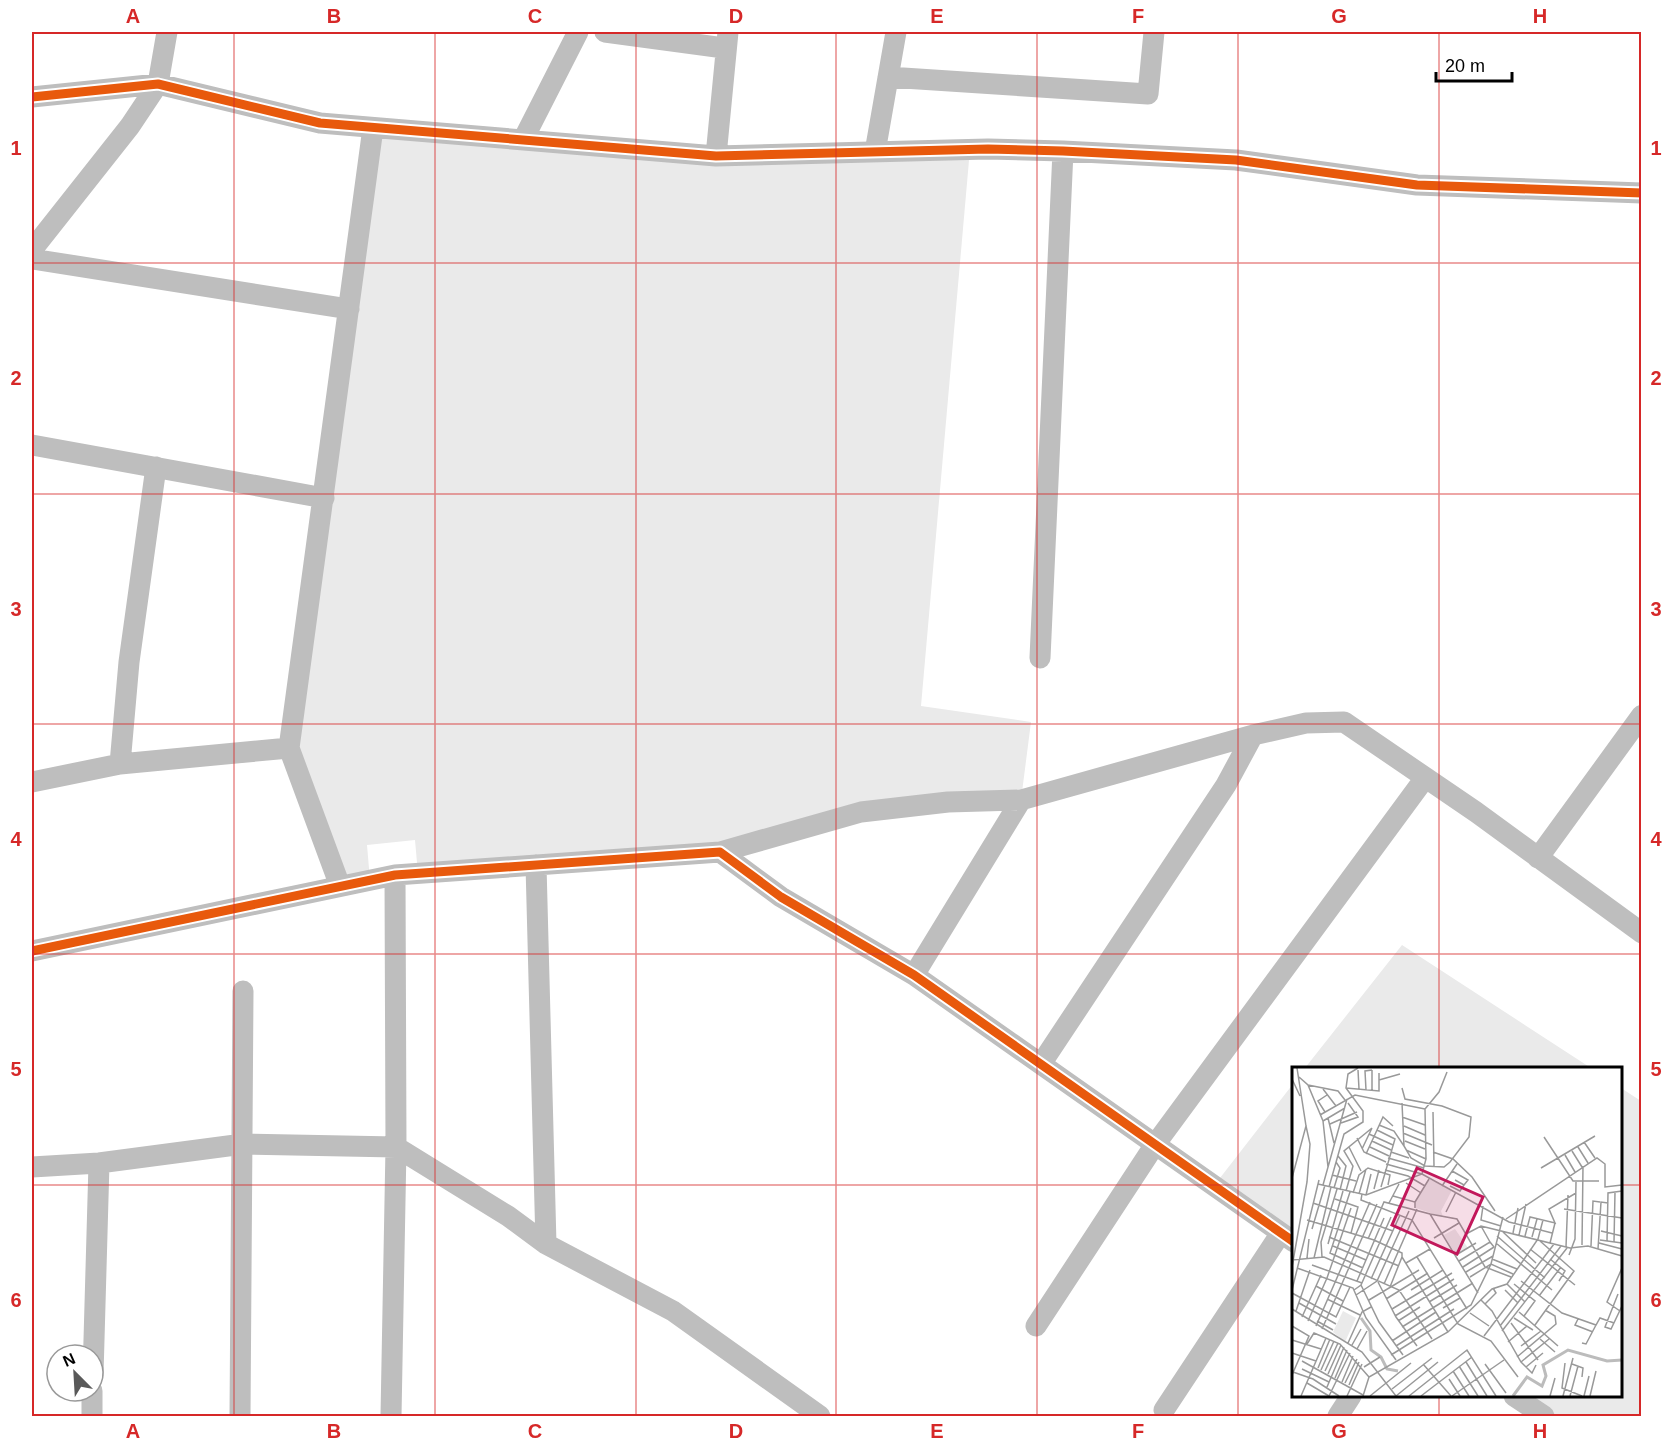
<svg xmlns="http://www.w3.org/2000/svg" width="1673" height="1448" viewBox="0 0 1673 1448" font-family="Arial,sans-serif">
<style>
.green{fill:#eaeaea}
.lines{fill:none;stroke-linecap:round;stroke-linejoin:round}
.street{stroke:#bebebe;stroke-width:21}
.cycleway-casing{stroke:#fff;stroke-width:13}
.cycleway{stroke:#e8590c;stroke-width:9}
.grid{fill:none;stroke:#d62828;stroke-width:1.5;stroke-opacity:0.55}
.inset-river{fill:none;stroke:#bcbcbc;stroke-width:3}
.inset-road{fill:none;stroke:#999;stroke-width:1.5}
.view{fill:#c2185b;fill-opacity:0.15;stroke:#c2185b;stroke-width:3}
.inset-edge{fill:none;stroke:#000;stroke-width:3}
.neatline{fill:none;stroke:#d62828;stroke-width:2}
.grid-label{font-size:20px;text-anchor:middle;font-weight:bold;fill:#d62828}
</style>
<rect width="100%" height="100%" fill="#fff"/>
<path class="green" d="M 373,128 L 676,153 L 970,149 L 921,706 L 1031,722 L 1021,800 L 948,802 L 720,852 L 418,874 L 415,840 L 367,845 L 370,880 L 340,886 L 289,748 Z
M 1402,945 L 1591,1068 L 1305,1068 Z
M 1293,1084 L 1293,1243 L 1213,1187 Z
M 1621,1088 L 1641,1101 L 1641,1416 L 1545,1416 L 1514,1396 L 1620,1396 Z"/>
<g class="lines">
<path class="street" d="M 605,32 L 724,48
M 888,77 L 1148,94 L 1154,32
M 32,97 L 158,84 L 320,123 L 716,156 L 988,149 L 1063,151 L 1236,160 L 1417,185 L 1642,193
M 523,140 L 578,32
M 875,152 L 896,32
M 716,156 L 728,32
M 32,250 L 130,126 L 158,84 L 167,32
M 32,259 L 349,309
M 32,445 L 324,498
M 1040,658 L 1063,151
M 289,748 L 373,128
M 120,764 L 129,662 L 156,467
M 32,782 L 120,764 L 289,748 L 340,886
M 720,852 L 861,812 L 948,802 L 1021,800 L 1253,735 L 1306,723 L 1344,722 L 1476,812 L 1642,933
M 1538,858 L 1642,715
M 536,865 L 546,1244
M 32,951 L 395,875 L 720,852 L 781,897 L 914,975 L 1294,1242
M 914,975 L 1021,800
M 1041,1064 L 1226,785 L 1253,735
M 32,1167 L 99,1163 L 243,1144 L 396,1147 L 508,1216 L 546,1244 L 673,1311 L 820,1416
M 1036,1326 L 1154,1146 L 1425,778
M 93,1375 L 99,1163
M 1514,1396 L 1544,1416
M 1164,1410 L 1281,1233
M 92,1416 L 92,1391
M 240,1416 L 243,991
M 391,1416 L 396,1147 L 395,875
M 1338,1416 L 1351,1396"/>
<g class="cycleway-casing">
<path id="cycleway" d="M 32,97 L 158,84 L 320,123 L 716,156 L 988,149 L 1063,151 L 1236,160 L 1417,185 L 1642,193
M 32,951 L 395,875 L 720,852 L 781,897 L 914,975 L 1294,1242"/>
</g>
<use href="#cycleway" class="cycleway"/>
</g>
<path class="grid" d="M 234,32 L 234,1416M 435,32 L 435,1416M 636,32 L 636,1416M 836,32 L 836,1416M 1037,32 L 1037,1416M 1238,32 L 1238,1416M 1439,32 L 1439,1068M 32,263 L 1642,263M 32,494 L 1642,494M 32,724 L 1642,724M 32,954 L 1642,954M 32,1185 L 1294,1185M 1620,1185 L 1642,1185M 1439,1396 L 1439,1416"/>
<g transform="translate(1292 1067)">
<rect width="330" height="330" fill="#fff"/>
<path d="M 137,112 L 160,123 L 149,144 L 151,150 L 124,141 L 123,135 ZM 163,162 L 176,181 L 164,188 L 152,168 ZM 51,244 L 64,251 L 53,275 L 41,265 Z" fill="#eaeaea"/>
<path class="inset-river" d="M 69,251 L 78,264 L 79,283 L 89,290 L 95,302 L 106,304M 221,329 L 235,310 L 250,319 L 254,309 L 251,298 L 276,283 L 315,294 L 330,293"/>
<path class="inset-road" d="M 66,3 L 67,22M 80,3 L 80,23M 7,10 L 16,18 L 31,54 L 36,100M 0,12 L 8,29M 87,13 L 108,7M 16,18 L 46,24 L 53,33M 54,21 L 87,24 L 87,6M 110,21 L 113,32 L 150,39 L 179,50 L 177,70 L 158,95 L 152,100 L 133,99 L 119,91 L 112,79 L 110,36M 31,22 L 44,39M 74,23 L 73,4 L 80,3M 33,45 L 26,34 L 35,28M 141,45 L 142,99M 28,48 L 63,28 L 133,42M 110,50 L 133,58M 36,51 L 42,76M 31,54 L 53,41M 49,56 L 66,50 L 56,36M 38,57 L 65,45M 87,58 L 102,64 L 112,79M 112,59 L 133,68M 85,63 L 103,72 L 89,120M 111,66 L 140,78M 77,67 L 101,78M 252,70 L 281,114 L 307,114M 65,71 L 72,85 L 94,95M 80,74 L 99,83M 113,74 L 133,82M 292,75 L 303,91M 57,80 L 69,104M 78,80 L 97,89M 286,80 L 296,96M 70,82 L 80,61M 114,83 L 134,92M 280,84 L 290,100M 99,85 L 117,91M 141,85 L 161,92 L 180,110 L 203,144M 74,87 L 91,50 L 101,59M 273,88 L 283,105M 46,89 L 54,99 L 48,123M 96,91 L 132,101M 94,97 L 130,107 L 217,155 L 260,166M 249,101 L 303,69M 93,103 L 116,109 L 133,119M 160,104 L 176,113 L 172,118 L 163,113M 40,108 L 64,114M 0,111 L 14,59 L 5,1M 114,116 L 129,126M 26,117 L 74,128 L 130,107 L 134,92 L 133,42 L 147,25 L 155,5M 31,118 L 55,32M 150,119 L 165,97M 158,119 L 168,124 L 172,118M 37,120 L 52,67 L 71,55 L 71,44 L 54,21 L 56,7 L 66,1M 42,121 L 48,101 L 44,95M 82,122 L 87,103M 54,124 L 61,99 L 52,84 L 80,61M 58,125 L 38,186 L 71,201M 61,126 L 67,108 L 76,101 L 98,108 L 96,118M 67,127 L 74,102M 70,127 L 69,133 L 120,153 L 175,242M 74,128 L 79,107M 101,129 L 123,135 L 123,141M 43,132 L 66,140 L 59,166M 123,135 L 137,112M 21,136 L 101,164M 97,136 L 107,117M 191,139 L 189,153 L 209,159M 272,142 L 330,151M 154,145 L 164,125M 138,147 L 165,152 L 193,200 L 219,210M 214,152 L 305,91 L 313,97 L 313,120 L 330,118M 15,153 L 82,173 L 110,186 L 110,190M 189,159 L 198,175M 20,162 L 33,118M 309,164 L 330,169M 211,165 L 244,196M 221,166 L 226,141M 174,167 L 189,159 L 278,181 L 296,179 L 330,189M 227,168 L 234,137M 205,169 L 253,211M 233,169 L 238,150 L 263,156 L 257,142 L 284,126M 37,170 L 107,199M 240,170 L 245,152M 142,171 L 167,156M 76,172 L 92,135 L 138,147 L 186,226M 308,173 L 330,176M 315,174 L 316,126 L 330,124M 322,175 L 323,125M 204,176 L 260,223M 258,176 L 263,156M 307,176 L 330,182M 36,177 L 51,124M 290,178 L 291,99M 41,179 L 74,193M 299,179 L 301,134 L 308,135M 274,180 L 276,128M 238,182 L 283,218M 306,182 L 309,135 L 316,136M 164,188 L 184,176M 277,188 L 283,172 L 284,115M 30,190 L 29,175 L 45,122M 125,190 L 166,257 L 199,274 L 226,310M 15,191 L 17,172M 22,191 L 39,120M 200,192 L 225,202M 258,192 L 273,204 L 267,214M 0,193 L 32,190 L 107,223 L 140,272M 167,194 L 198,175 L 202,180M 114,196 L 138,182M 20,198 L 70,216M 0,200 L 15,115 L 18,77 L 14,59M 171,200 L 202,180M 5,201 L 61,221 L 74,251 L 104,293M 174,205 L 201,189M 178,210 L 199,197 L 221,207M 35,211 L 59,141M 79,212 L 108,148M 65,214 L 92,151M 229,214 L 270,246 L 304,258 L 308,251 L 322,256M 86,215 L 104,250 L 125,279M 92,217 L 125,142M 215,217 L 233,235M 222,217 L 243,234 L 232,249M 69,218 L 87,255 L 111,288M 24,219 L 51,234M 98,220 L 110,190 L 156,265M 0,223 L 27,113M 62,223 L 69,218 L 99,150M 119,223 L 151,203M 213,223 L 226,236M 0,226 L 44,250 L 58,220M 326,227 L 313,260 L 319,262 L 330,239M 64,228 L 85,214 L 117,144M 247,229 L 269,200M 35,232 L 68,248M 94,232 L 136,206M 77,233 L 127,203M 189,233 L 200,244 L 229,295 L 240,306 L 244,298M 137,235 L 165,218M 7,236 L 44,257M 193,237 L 204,226 L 201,221M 151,241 L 168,231M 0,242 L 70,285 L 104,329M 100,242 L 160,206M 4,244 L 18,203M 328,244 L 315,235 L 330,201M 227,245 L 266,279M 178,246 L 197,259M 103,249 L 162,212M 10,250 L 29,208M 222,251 L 241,263M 286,252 L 283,258 L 301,265M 16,254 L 35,211M 25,254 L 41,263M 106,254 L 128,240M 219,256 L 246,293M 243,258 L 282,204 L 248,174M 0,259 L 17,269 L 0,308M 24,259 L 78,135M 208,259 L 269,179M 110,260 L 181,216M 30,262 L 85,137M 210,264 L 275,181M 192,269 L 262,177M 248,272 L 263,285M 0,273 L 29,282M 100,274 L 144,245M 216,275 L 235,259M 56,276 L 70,245 L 79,240M 290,276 L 294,277 L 304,258M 15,277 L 22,266 L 48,277 L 77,310M 60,278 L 69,262M 104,279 L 162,242M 229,279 L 249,264M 65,282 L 75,264M 0,286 L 24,294M 99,288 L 179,238 L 199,197 L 211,150M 225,290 L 264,257 L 263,249 L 253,243M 10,294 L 71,328M 174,295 L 195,329M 229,295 L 257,272M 273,296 L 270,321 L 290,329M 131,297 L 159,329M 193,297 L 214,326M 280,297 L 291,301 L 290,310M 167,299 L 186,329M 72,300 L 88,290M 234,300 L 251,286M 26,301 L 38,272M 10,302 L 37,315M 29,303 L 42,274M 33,304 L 46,276M 161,304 L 177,329M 1,305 L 21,312 L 47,329M 36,307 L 49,278M 43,311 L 55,283M 157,312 L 168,329M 50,315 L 61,289M 15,316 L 37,329M 53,316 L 65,292M 57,318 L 67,295M 35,320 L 52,280M 100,322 L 140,291M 9,329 L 34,271M 37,329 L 58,286M 55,329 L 70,297M 71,329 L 77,310 L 156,265 L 200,222 L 215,217 L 246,172 L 251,153M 78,329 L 119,296M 104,329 L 146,295M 117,329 L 175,283 L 204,329M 129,329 L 180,290M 160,329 L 212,293M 258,329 L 263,311M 271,329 L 281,291M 278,329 L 286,299M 292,329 L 297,309M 298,329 L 304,304"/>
<path class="view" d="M 125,101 L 191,130 L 165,187 L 100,158 Z"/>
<rect width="330" height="330" class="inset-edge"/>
</g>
<rect width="1673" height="1448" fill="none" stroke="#ffffff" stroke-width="66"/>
<g transform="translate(75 1373) rotate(336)"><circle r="28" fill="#ffffff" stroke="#999999" stroke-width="1.5"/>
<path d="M0-4.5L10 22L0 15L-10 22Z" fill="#595959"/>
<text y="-9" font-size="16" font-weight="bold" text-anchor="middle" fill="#000000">N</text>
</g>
<path d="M1436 72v9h76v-9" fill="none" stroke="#000000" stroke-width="3"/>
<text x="1445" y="72" font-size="18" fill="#000000" stroke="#ffffff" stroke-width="4.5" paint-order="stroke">20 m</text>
<rect x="33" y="33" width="1607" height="1382" class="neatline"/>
<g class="grid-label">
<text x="133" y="23">A</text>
<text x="334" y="23">B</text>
<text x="535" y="23">C</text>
<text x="736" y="23">D</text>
<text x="937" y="23">E</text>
<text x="1138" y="23">F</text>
<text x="1339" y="23">G</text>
<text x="1540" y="23">H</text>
<text x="16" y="155">1</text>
<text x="1656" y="155">1</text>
<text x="16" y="385">2</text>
<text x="1656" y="385">2</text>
<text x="16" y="616">3</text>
<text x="1656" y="616">3</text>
<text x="16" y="846">4</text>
<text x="1656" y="846">4</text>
<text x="16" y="1076">5</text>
<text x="1656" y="1076">5</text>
<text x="16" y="1307">6</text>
<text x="1656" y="1307">6</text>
<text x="133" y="1438">A</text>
<text x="334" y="1438">B</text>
<text x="535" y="1438">C</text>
<text x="736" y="1438">D</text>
<text x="937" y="1438">E</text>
<text x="1138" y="1438">F</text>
<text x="1339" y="1438">G</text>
<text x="1540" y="1438">H</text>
</g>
</svg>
